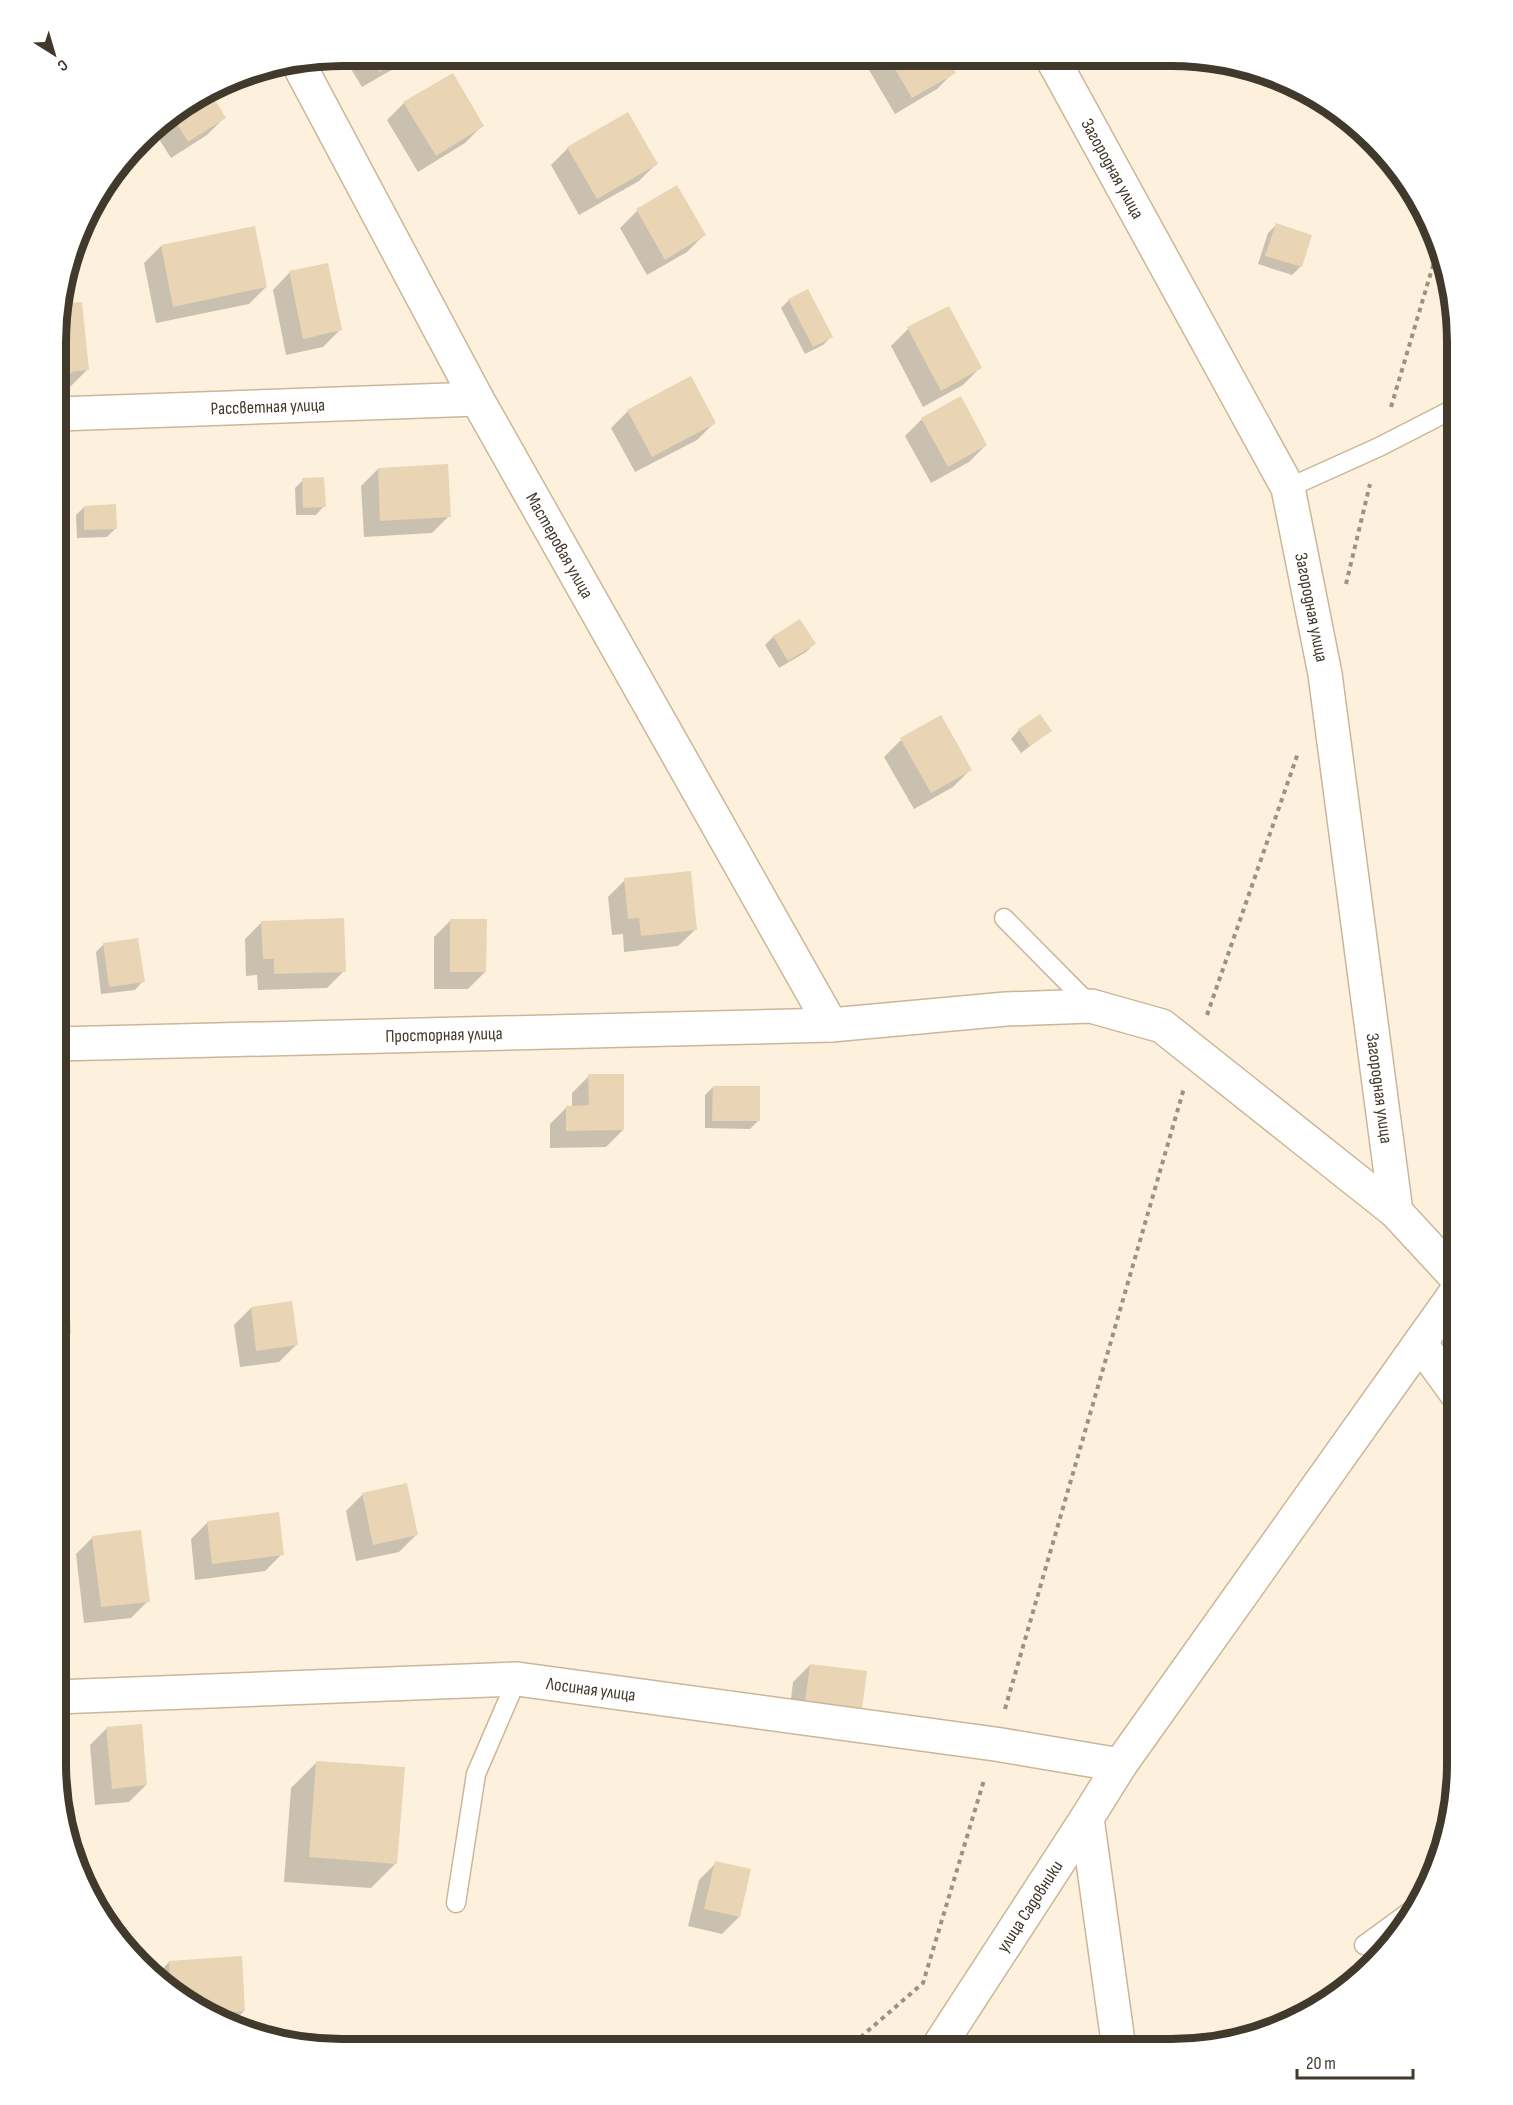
<svg xmlns="http://www.w3.org/2000/svg" width="1513" height="2105" viewBox="0 0 1513 2105" font-family="'Sofia Sans Condensed',sans-serif">
<style>
.shadow{fill:#0003}
.building{fill:#e9d4b3}
.lines{fill:none;stroke-linecap:round;stroke-linejoin:round}
.lane-casing{stroke:#cbb797;stroke-width:21}
.street-casing{stroke:#cbb797;stroke-width:36}
.path{stroke:#9c9282;stroke-width:4;stroke-dasharray:4.5 4.5;stroke-linecap:butt}
.lane{stroke:#fff;stroke-width:18}
.street{stroke:#fff;stroke-width:33}
.labels{text-anchor:middle;dominant-baseline:central;stroke-width:4.5;stroke-linejoin:round;paint-order:stroke}
.street-label{font-size:18px;fill:#41392c;stroke:#fff}
.rim{fill:none;stroke:#41392c;stroke-width:8}
</style>
<rect width="100%" height="100%" fill="#fdf1dd"/>
<path class="shadow" d="M 343,56 L 416,56 L 362,87 Z
M 874,57 L 945,57 L 954,72 L 937,89 L 895,114 L 866,65 Z
M 224,85 L 226,88 L 213,100 L 224,118 L 207,135 L 171,158 L 152,128 Z
M 404,103 L 482,126 L 465,143 L 418,172 L 387,120 Z
M 568,148 L 656,164 L 639,181 L 579,215 L 551,165 Z
M 677,187 L 704,235 L 687,252 L 647,275 L 620,228 L 637,211 Z
M 1276,225 L 1301,266 L 1292,275 L 1258,264 L 1268,233 Z
M 161,246 L 266,287 L 249,304 L 156,323 L 144,263 Z
M 290,272 L 340,330 L 323,347 L 286,355 L 273,290 Z
M 789,300 L 831,337 L 823,345 L 805,354 L 781,308 Z
M 58,306 L 87,370 L 70,387 L 58,388 L 58,375 L 71,373 L 71,370 L 58,371 Z
M 908,329 L 980,368 L 963,385 L 923,407 L 891,346 Z
M 628,411 L 714,423 L 697,440 L 635,472 L 611,428 Z
M 922,419 L 986,445 L 969,462 L 931,483 L 905,436 Z
M 378,469 L 449,516 L 432,533 L 364,537 L 361,486 Z
M 303,480 L 324,506 L 316,515 L 296,515 L 295,488 Z
M 84,507 L 115,529 L 107,537 L 77,538 L 76,515 Z
M 800,621 L 814,644 L 806,652 L 779,668 L 765,645 L 773,637 Z
M 940,717 L 970,770 L 953,787 L 914,809 L 884,757 L 901,740 Z
M 1019,730 L 1050,731 L 1021,753 L 1011,739 Z
M 625,880 L 696,929 L 678,946 L 624,952 L 623,934 L 612,935 L 608,897 Z
M 451,920 L 485,972 L 468,989 L 434,989 L 434,937 Z
M 262,922 L 344,971 L 327,988 L 258,990 L 257,975 L 246,976 L 245,939 Z
M 104,944 L 143,981 L 135,990 L 101,994 L 96,952 Z
M 589,1076 L 623,1130 L 606,1147 L 550,1148 L 550,1124 L 567,1107 L 572,1107 L 572,1093 Z
M 713,1087 L 758,1121 L 750,1129 L 705,1128 L 705,1095 Z
M 56,1289 L 69,1333 L 56,1347 Z
M 251,1308 L 296,1345 L 279,1362 L 240,1367 L 234,1325 Z
M 363,1494 L 416,1535 L 399,1552 L 356,1561 L 346,1511 Z
M 208,1522 L 282,1554 L 265,1571 L 195,1580 L 191,1539 Z
M 93,1537 L 148,1601 L 131,1618 L 84,1623 L 76,1554 Z
M 810,1665 L 843,1733 L 788,1726 L 793,1682 Z
M 107,1728 L 146,1785 L 129,1802 L 95,1805 L 90,1745 Z
M 56,1729 L 57,1729 L 63,1784 L 61,1786 L 56,1763 Z
M 316,1763 L 396,1863 L 371,1888 L 284,1882 L 291,1788 Z
M 716,1863 L 739,1917 L 722,1934 L 688,1926 L 699,1880 Z
M 169,1962 L 244,2011 L 229,2026 L 168,1990 L 156,1976 Z"/>
<path class="building" d="M 370,56 L 406,56 L 379,72 Z
M 888,57 L 947,57 L 956,73 L 912,98 Z
M 453,73 L 484,126 L 436,156 L 403,102 Z
M 226,85 L 228,88 L 213,97 L 226,118 L 188,142 L 172,116 Z
M 628,112 L 658,164 L 597,199 L 567,147 Z
M 677,185 L 706,235 L 665,260 L 636,209 Z
M 1276,223 L 1312,235 L 1302,267 L 1265,256 Z
M 255,226 L 267,287 L 173,307 L 161,245 Z
M 328,263 L 342,330 L 303,339 L 289,271 Z
M 808,289 L 833,337 L 813,347 L 788,299 Z
M 82,302 L 89,370 L 58,373 L 58,304 Z
M 949,306 L 982,368 L 941,391 L 907,327 Z
M 691,376 L 716,423 L 652,457 L 627,410 Z
M 961,396 L 987,445 L 948,467 L 921,418 Z
M 448,464 L 451,517 L 380,521 L 378,468 Z
M 324,477 L 326,507 L 303,508 L 302,478 Z
M 116,504 L 117,529 L 84,530 L 84,506 Z
M 800,619 L 816,644 L 788,661 L 773,636 Z
M 1040,714 L 1052,731 L 1030,746 L 1018,729 Z
M 941,715 L 972,770 L 931,793 L 900,738 Z
M 691,871 L 697,930 L 641,936 L 639,918 L 628,919 L 624,878 Z
M 344,918 L 346,972 L 274,974 L 274,959 L 263,959 L 261,921 Z
M 450,919 L 487,919 L 486,972 L 450,972 Z
M 138,938 L 145,982 L 109,987 L 103,943 Z
M 588,1074 L 624,1074 L 624,1130 L 566,1131 L 566,1106 L 589,1105 Z
M 713,1086 L 760,1086 L 760,1121 L 712,1121 Z
M 56,1287 L 68,1287 L 71,1334 L 56,1335 Z
M 292,1301 L 298,1345 L 256,1351 L 251,1307 Z
M 407,1483 L 418,1535 L 373,1545 L 362,1493 Z
M 279,1512 L 284,1555 L 212,1564 L 207,1521 Z
M 141,1530 L 150,1602 L 101,1607 L 92,1536 Z
M 810,1664 L 867,1671 L 861,1717 L 804,1709 Z
M 142,1724 L 147,1785 L 112,1789 L 106,1727 Z
M 56,1727 L 59,1727 L 65,1784 L 61,1785 L 56,1763 Z
M 316,1761 L 405,1767 L 397,1864 L 309,1857 Z
M 715,1861 L 751,1869 L 740,1917 L 704,1909 Z
M 242,1956 L 245,2011 L 208,2014 L 171,1992 L 169,1961 Z"/>
<g class="lines">
<g class="lane-casing">
<path id="lane" d="M 1288,488 L 1379,447 L 1457,407
M 1004,918 L 1091,1006
M 456,1903 L 476,1774 L 517,1679
M 1364,1945 L 1416,1907"/>
</g>
<g class="street-casing">
<g id="street">
<path id="s1" d="M 1052,58 L 1288,488 L 1325,674 L 1396,1212"/>
<path id="s2" d="M 298,63 L 477,399 L 831,1025"/>
<path id="s3" d="M 58,414 L 477,399"/>
<path id="s4" d="M 57,1044 L 831,1025 L 1006,1009 L 1091,1006 L 1162,1026 L 1396,1212 L 1457,1278"/>
<path d="M 1420,1343 L 1457,1394"/>
<path id="s5" d="M 56,1697 L 517,1679 L 995,1744 L 1120,1765"/>
<path d="M 1087,1818 L 1119,2049"/>
<path id="s6" d="M 937,2049 L 1087,1818 L 1120,1765 L 1457,1291"/>
</g>
</g>
<path class="path" d="M 1391,407 L 1437,252
M 1346,584 L 1370,484
M 1207,1015 L 1298,753
M 1005,1709 L 1184,1088
M 847,2049 L 923,1983 L 984,1780"/>
<use href="#lane" class="lane"/>
<use href="#street" class="street"/>
</g>
<g class="labels">
<g class="street-label">
<text stroke="none"><textPath href="#s1" startOffset="126">Загородная улица</textPath></text>
<text stroke="none"><textPath href="#s3" startOffset="210">Рассветная улица</textPath></text>
<text stroke="none"><textPath href="#s2" startOffset="549">Мастеровая улица</textPath></text>
<text stroke="none"><textPath href="#s1" startOffset="612">Загородная улица</textPath></text>
<text stroke="none"><textPath href="#s4" startOffset="387">Просторная улица</textPath></text>
<text stroke="none"><textPath href="#s1" startOffset="1098">Загородная улица</textPath></text>
<text stroke="none"><textPath href="#s5" startOffset="536">Лосиная улица</textPath></text>
<text stroke="none"><textPath href="#s6" startOffset="170">улица Садовники</textPath></text>
</g>
</g>
<path d="M0 0H1513V2105H0ZM342 66H1171A276 276 0 0 1 1447 342V1763A276 276 0 0 1 1171 2039H342A276 276 0 0 1 66 1763V342A276 276 0 0 1 342 66Z" fill="#fff" fill-rule="evenodd"/>
<path class="rim" d="M342 66H1171A276 276 0 0 1 1447 342V1763A276 276 0 0 1 1171 2039H342A276 276 0 0 1 66 1763V342A276 276 0 0 1 342 66Z"/>
<g transform="translate(54 54) rotate(143)" stroke="#ffffff" stroke-width="4.5" paint-order="stroke">
<path d="M0-4.5L10 22L0 15L-10 22Z" fill="#41392c"/>
<text y="-9" font-size="16" font-weight="bold" text-anchor="middle" fill="#41392c">С</text>
</g>
<path d="M1297 2069v9h116v-9" fill="none" stroke="#41392c" stroke-width="3"/>
<text x="1306" y="2069" font-size="18" fill="#41392c" stroke="#ffffff" stroke-width="4.5" paint-order="stroke">20 m</text>
</svg>
